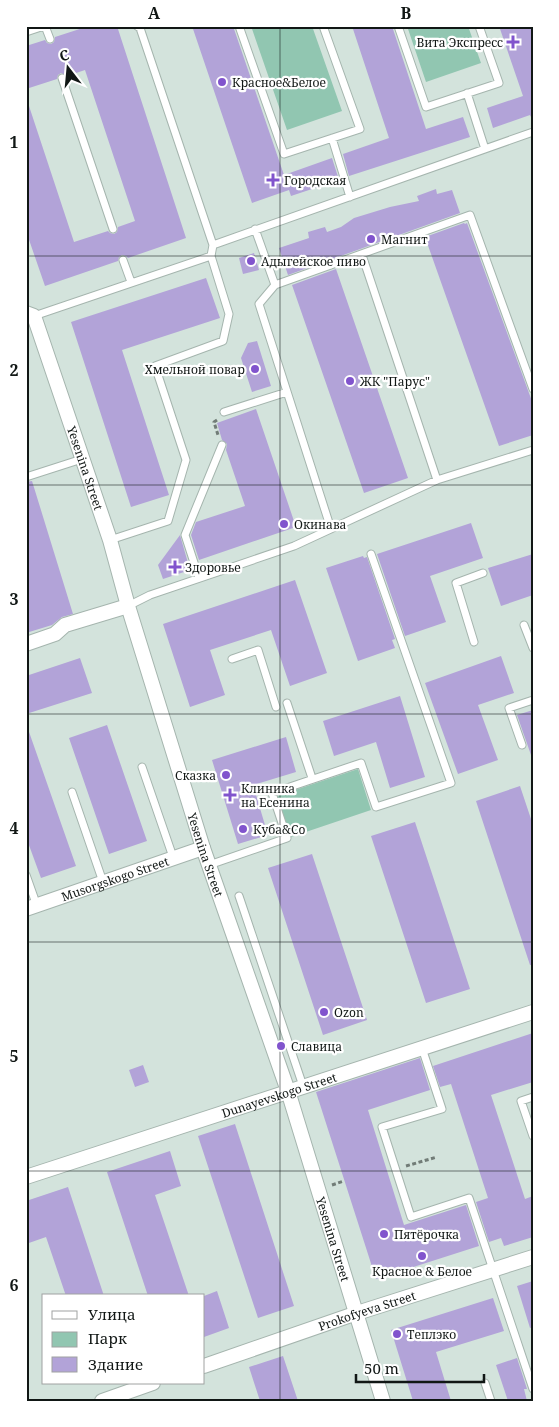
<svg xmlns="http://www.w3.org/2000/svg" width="559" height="1427" viewBox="0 0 559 1427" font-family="'Noto Serif',serif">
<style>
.green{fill:#91c6b1}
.building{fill:#b2a3d8}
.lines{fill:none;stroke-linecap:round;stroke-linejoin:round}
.lane-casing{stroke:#a5b5ae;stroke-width:9}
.street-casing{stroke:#a5b5ae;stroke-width:16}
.path{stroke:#717c77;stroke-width:3;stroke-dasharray:4 2.5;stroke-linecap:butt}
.lane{stroke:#fff;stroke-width:7}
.street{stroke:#fff;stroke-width:14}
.grid{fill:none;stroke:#111715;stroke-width:1;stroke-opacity:0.55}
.poi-dot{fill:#8154cd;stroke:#fff;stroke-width:2}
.labels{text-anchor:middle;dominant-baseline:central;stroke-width:4.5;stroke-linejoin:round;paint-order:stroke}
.poi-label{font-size:12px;fill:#111715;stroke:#fff;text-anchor:start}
.street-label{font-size:12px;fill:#111715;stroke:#fff}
.neatline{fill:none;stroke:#111715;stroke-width:2}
.grid-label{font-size:16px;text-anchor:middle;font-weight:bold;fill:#111715}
</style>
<rect width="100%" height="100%" fill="#d3e3dc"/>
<path class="green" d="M 251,26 L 312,26 L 342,111 L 287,130 Z
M 407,26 L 468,26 L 481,63 L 426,82 Z
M 358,769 L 371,810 L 291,837 L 277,796 Z"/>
<path class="building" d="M 89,26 L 117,26 L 186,238 L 128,258 L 126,256 L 122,255 L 119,257 L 118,261 L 45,286 L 26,231 L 26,107 L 29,106 L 74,242 L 108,231 L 110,233 L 114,234 L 117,232 L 118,227 L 135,221 L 85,70 L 67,76 L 61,73 L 58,75 L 57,79 L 26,89 L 26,46 L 45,40 L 47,43 L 51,44 L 54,42 L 55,37 Z
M 192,26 L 233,26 L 284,175 L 332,158 L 339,180 L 291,196 L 289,190 L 252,203 Z
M 352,26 L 392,26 L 426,129 L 463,117 L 470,137 L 349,176 L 343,154 L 389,138 Z
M 499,26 L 533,26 L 533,116 L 531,117 L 530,115 L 493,128 L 487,108 L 523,96 Z
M 436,189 L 437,194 L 452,190 L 460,213 L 288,275 L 279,248 L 309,238 L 308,232 L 325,227 L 327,232 L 341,227 L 354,218 L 390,207 L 419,201 L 417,196 Z
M 464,223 L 465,224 L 467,223 L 533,404 L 533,435 L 499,446 L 425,237 Z
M 254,253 L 259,270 L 243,274 L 239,258 Z
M 336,269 L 408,478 L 364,493 L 292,285 Z
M 206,278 L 220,318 L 122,350 L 169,495 L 131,507 L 71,322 Z
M 257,341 L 271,386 L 252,392 L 241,358 L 248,343 Z
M 256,409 L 296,527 L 199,560 L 191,535 L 196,522 L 245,506 L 226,450 L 227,444 L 222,440 L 217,423 Z
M 32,481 L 73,614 L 62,617 L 52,625 L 26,633 L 26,482 Z
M 471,523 L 483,558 L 430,576 L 446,622 L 405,636 L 377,554 Z
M 180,535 L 190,570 L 163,579 L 158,565 Z
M 533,554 L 533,595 L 501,606 L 488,568 Z
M 363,556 L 364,558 L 367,557 L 395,639 L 392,640 L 395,648 L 358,661 L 326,568 Z
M 295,580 L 327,673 L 290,686 L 271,630 L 210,650 L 225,695 L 190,707 L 163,624 Z
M 501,656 L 514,693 L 478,705 L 498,760 L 458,774 L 425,683 Z
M 80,658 L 92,693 L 26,714 L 26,676 Z
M 400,696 L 425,777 L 390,788 L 376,742 L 334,756 L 323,721 Z
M 533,710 L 533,755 L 531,755 L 517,715 Z
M 107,725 L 147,841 L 109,854 L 69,738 Z
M 28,729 L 76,866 L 41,878 L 26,837 L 26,730 Z
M 286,737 L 296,772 L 253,785 L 268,835 L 238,844 L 212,760 Z
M 520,786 L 533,825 L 533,965 L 530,965 L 476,801 Z
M 415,822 L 470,989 L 426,1003 L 371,836 Z
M 312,854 L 367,1020 L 323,1035 L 268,868 Z
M 533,1033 L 533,1082 L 491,1095 L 525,1199 L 533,1196 L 533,1237 L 504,1246 L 501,1238 L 489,1242 L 476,1202 L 488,1198 L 451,1084 L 440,1087 L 433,1066 Z
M 420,1058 L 430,1090 L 368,1110 L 404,1225 L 466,1205 L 479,1246 L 376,1279 L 316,1092 Z
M 143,1065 L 149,1082 L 135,1087 L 129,1070 Z
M 235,1124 L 294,1306 L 258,1318 L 198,1136 Z
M 170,1151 L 181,1186 L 155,1195 L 189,1296 L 148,1296 L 107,1172 Z
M 68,1187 L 104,1296 L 66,1296 L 46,1237 L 26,1244 L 26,1201 Z
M 533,1281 L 533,1327 L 530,1328 L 517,1286 Z
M 217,1291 L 229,1328 L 204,1337 L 204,1296 Z
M 493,1298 L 504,1331 L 436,1352 L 451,1401 L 413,1401 L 391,1330 Z
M 283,1356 L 298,1401 L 260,1401 L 249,1367 Z
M 517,1358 L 527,1389 L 524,1389 L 527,1401 L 508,1401 L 496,1365 Z"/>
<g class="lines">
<g class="lane-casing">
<path id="lane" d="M 45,26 L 50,39
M 137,26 L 140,28 L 213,245
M 239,26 L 284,154 L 360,129 L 323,26
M 398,26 L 426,107 L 499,83 L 479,26
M 26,32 L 44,26
M 62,78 L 113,229
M 467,93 L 485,149
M 332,138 L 350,197
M 255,229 L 275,285
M 362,255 L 437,480
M 123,260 L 131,282
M 34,316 L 211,256 L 213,245 L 533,132
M 224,412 L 287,392
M 26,477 L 82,459
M 331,529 L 259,304 L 275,285 L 470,215 L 533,389
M 110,540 L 168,521 L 186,460 L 155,366 L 223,341 L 229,314 L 211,256
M 199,578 L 185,535 L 222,445
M 128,606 L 150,595 L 294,546 L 437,480 L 533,450
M 524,625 L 533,648
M 474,642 L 456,583 L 483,573
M 232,659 L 258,650 L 276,707
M 287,703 L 312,778
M 522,745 L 509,708 L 533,700
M 142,767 L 173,857
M 72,792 L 103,882
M 209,865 L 287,838 L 272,793 L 361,763 L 376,807 L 451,783 L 371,554
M 26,875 L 37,906
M 239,896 L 303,1086
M 422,1048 L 442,1109 L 382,1127 L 411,1217 L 469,1198 L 533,1389
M 533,1097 L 521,1101 L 533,1136
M 485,1383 L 491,1401"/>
</g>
<g class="street-casing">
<g id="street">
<path id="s1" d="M 26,313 L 34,316 L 110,540 L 128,606 L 203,848 L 288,1091 L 383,1401"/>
<path d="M 26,644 L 55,634 L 65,625 L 128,606"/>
<path id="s2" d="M 26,909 L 203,848"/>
<path id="s3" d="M 26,1177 L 533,1012"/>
<path id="s4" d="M 204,1366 L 357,1313 L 533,1257"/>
<path d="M 102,1401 L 153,1383"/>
</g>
</g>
<path class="path" d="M 217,420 L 214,422 L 218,435
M 406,1166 L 437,1157
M 332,1185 L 344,1181"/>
<use href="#lane" class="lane"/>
<use href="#street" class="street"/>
</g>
<path class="grid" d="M 280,26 L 280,1401M 26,256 L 533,256M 26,485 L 533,485M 26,714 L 533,714M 26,942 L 533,942M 26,1171 L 533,1171"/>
<g class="poi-dot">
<path d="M510.5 34.5h5v5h5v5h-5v5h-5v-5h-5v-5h5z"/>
<circle cx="222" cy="82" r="5"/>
<path d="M270.5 172.5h5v5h5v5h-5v5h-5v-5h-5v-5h5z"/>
<circle cx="371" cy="239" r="5"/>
<circle cx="251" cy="261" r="5"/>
<circle cx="255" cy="369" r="5"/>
<circle cx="350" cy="381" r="5"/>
<circle cx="284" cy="524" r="5"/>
<path d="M172.5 559.5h5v5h5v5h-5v5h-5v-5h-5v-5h5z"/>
<circle cx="226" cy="775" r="5"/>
<path d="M227.5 787.5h5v5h5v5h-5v5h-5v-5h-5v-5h5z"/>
<circle cx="243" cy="829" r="5"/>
<circle cx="324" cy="1012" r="5"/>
<circle cx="281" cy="1046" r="5"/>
<circle cx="384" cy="1234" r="5"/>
<circle cx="422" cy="1256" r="5"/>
<circle cx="397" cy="1334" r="5"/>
</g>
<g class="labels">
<g class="poi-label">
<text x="503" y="42" text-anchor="end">Вита Экспресс</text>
<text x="232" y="82">Красное&amp;Белое</text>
<text x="284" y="180">Городская</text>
<text x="381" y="239">Магнит</text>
<text x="261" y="261">Адыгейское пиво</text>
<text x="245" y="369" text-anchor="end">Хмельной повар</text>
<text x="360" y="381">ЖК "Парус"</text>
<text x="294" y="524">Окинава</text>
<text x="185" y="567">Здоровье</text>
<text x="216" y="775" text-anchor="end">Сказка</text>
<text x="241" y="788">Клиника<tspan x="241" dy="14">на Есенина</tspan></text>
<text x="253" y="829">Куба&amp;Co</text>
<text x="334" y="1012">Ozon</text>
<text x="291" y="1046">Славица</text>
<text x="394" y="1234">Пятёрочка</text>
<text x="422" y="1271" text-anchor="middle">Красное &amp; Белое</text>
<text x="407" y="1334">Теплэко</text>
</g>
<g class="street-label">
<text stroke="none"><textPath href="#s1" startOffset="169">Yesenina Street</textPath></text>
<text stroke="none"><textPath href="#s1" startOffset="574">Yesenina Street</textPath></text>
<text stroke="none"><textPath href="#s2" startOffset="94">Musorgskogo Street</textPath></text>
<text stroke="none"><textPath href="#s3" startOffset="266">Dunayevskogo Street</textPath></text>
<text stroke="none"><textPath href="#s1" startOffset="979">Yesenina Street</textPath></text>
<text stroke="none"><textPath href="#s4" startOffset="172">Prokofyeva Street</textPath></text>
</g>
</g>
<rect width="559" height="1427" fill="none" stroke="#ffffff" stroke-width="55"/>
<rect x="42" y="1294" width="162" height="90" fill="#ffffff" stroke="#a0a2a1"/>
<rect x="52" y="1311" width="25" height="8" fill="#ffffff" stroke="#a0a2a1"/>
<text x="88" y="1320" font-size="15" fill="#111715">Улица</text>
<rect x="52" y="1332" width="25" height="15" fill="#91c6b1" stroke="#a0a2a1"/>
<text x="88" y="1344" font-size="15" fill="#111715">Парк</text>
<rect x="52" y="1357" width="25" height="15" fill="#b2a3d8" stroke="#a0a2a1"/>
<text x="88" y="1370" font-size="15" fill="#111715">Здание</text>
<g transform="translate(68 68) rotate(344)" stroke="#ffffff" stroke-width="4" paint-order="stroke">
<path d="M0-4L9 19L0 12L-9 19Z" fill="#111715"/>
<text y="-8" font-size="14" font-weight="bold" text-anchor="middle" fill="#111715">С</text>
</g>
<path d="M356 1374v8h128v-8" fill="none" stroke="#111715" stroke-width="2.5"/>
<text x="364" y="1374" font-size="15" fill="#111715" stroke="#ffffff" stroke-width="4" paint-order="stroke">50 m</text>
<rect x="28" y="28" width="504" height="1372" class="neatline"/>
<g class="grid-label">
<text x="154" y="19">A</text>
<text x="406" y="19">B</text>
<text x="14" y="148">1</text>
<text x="14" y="376">2</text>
<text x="14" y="605">3</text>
<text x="14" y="834">4</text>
<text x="14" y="1062">5</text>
<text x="14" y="1291">6</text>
</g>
</svg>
